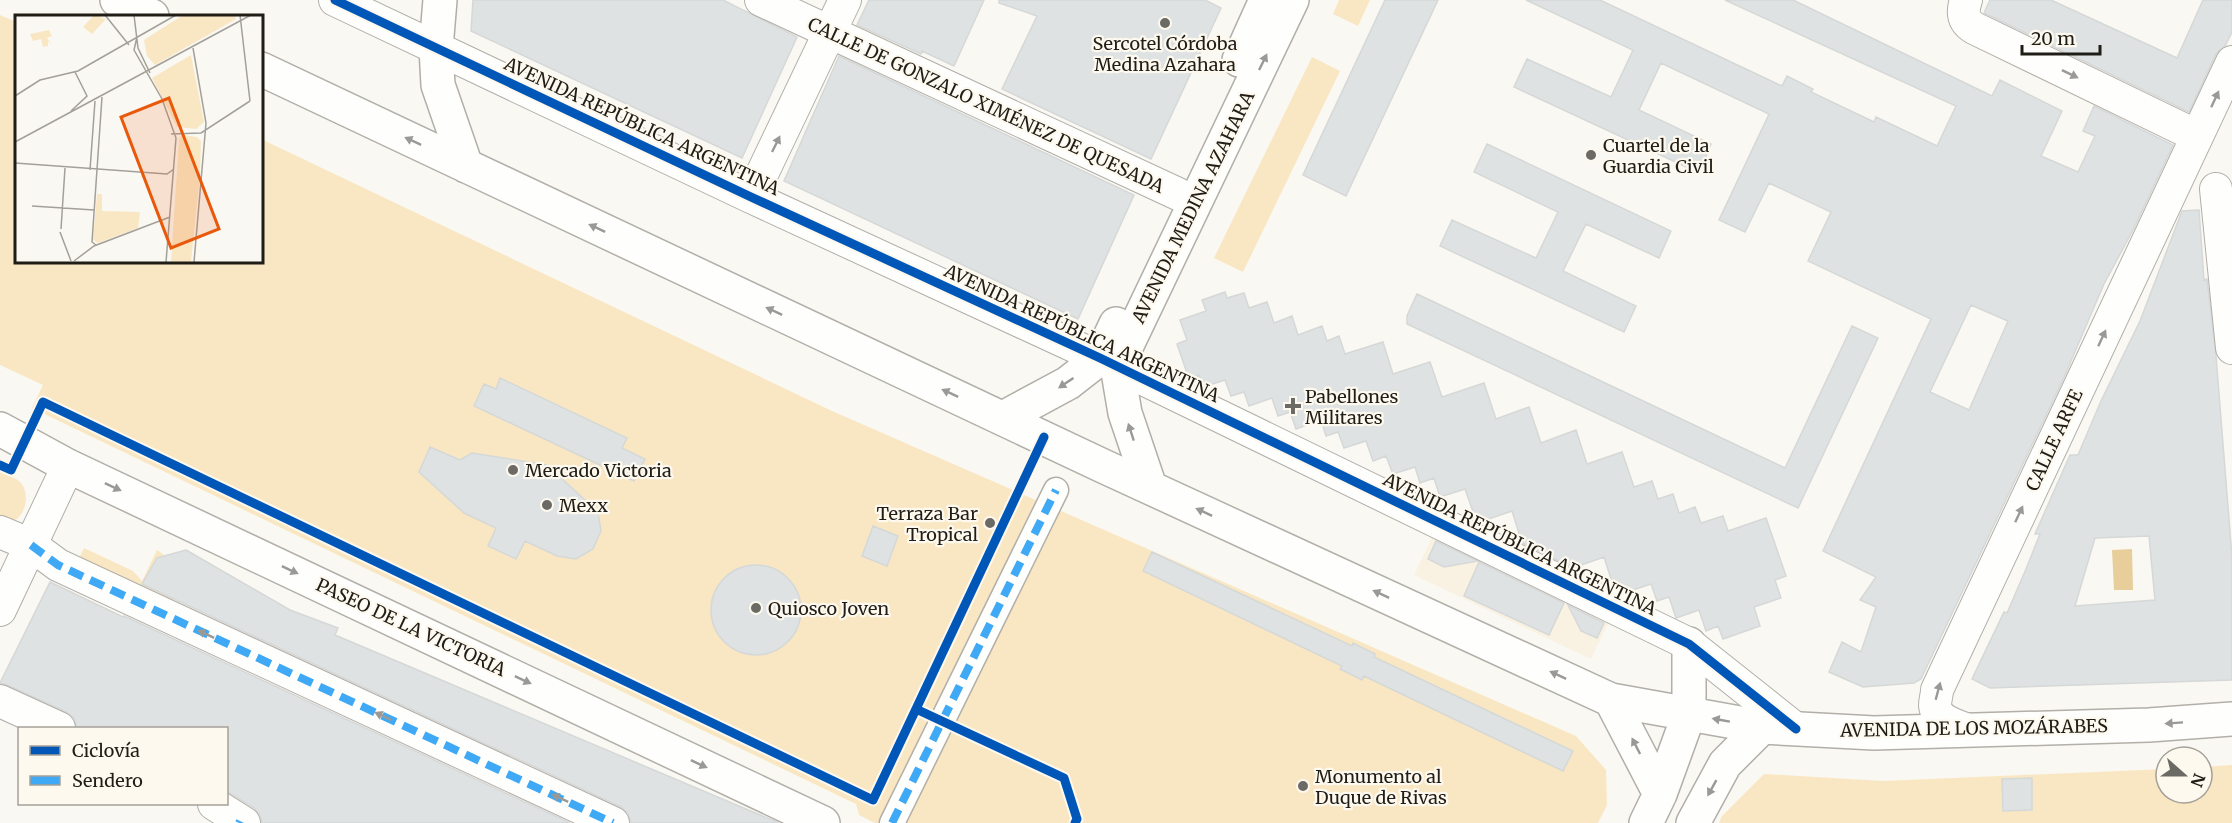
<svg xmlns="http://www.w3.org/2000/svg" width="2232" height="823" viewBox="0 0 2232 823" font-family="Merriweather,serif">
<style>
.built{fill:#f9f1e2}
.green{fill:#f9e7c3}
.water{fill:#e8ce9b}
.building{fill:#dee2e3;stroke:#d5d8d7;stroke-width:1.5;fill-rule:evenodd}
.lines{fill:none;stroke-linecap:round;stroke-linejoin:round}
.pedestrian-casing{stroke:#b2afa9;stroke-width:27}
.minor-casing{stroke:#b2afa9;stroke-width:34}
.primary-casing{stroke:#b2afa9;stroke-width:36}
.pedestrian{stroke:#fefefd;stroke-width:24}
.minor{stroke:#fefefd;stroke-width:32}
.primary{stroke:#fefefd;stroke-width:33}
.quiet{stroke:#3fa9f5;stroke-width:8;stroke-dasharray:15 8;stroke-linecap:butt}
.cycleway-casing{stroke:#fef9ef;stroke-width:13}
.cycleway{stroke:#0057b8;stroke-width:9}
.oneway{fill:#9a9996}
.poi-dot{fill:#6c6a64;stroke:#fef9ef;stroke-width:2}
.labels{text-anchor:middle;dominant-baseline:central;stroke-width:4.5;stroke-linejoin:round;paint-order:stroke}
.poi-label{font-size:18px;fill:#201d17;stroke:#fef9ef;text-anchor:start}
.street-label{font-size:18px;fill:#201d17;stroke:#fef9ef}
.inset-road{fill:none;stroke:#a3a09a;stroke-width:1.5}
.view{fill:#e8590c;fill-opacity:0.15;stroke:#e8590c;stroke-width:3}
.inset-edge{fill:none;stroke:#201d17;stroke-width:3}
</style>
<rect width="100%" height="100%" fill="#faf8f2"/>
<path class="built" d="M 1436,529 L 1613,613 L 1591,659 L 1414,575 Z"/>
<path class="green" d="M 1339,0 L 1370,0 L 1358,26 L 1333,14 Z
M 0,15 L 16,22 L 16,261 L 261,261 L 261,139 L 832,411 L 1576,736 L 1606,770 L 1607,805 L 1598,823 L 875,823 L 859,815 L 856,804 L 32,408 L 43,385 L 0,365 Z
M 1312,57 L 1340,71 L 1243,272 L 1214,258 Z
M 0,472 C 7,475 16,477 21,483 C 30,494 26,514 14,521 C 10,523 5,524 0,524 Z
M 84,548 L 133,571 L 142,581 L 157,550 L 207,585 L 181,590 L 169,605 L 75,566 Z
M 2232,765 L 2232,823 L 1719,823 L 1722,816 L 1764,774 L 1883,781 L 2166,769 L 2166,793 L 2202,793 L 2202,767 Z"/>
<path class="water" d="M 2132,549 L 2133,590 L 2114,590 L 2112,550 Z"/>
<path class="building" d="M 473,0 L 723,0 L 797,37 L 742,158 L 471,31 Z
M 869,0 L 984,0 L 954,66 L 922,51 L 921,54 L 857,25 Z
M 999,0 L 1205,0 L 1221,8 L 1151,159 L 1002,89 L 1037,16 L 999,3 Z
M 1385,0 L 1438,0 L 1346,196 L 1303,175 Z
M 1526,0 L 1600,0 L 1782,86 L 1787,76 L 1813,89 L 1811,92 L 1874,122 L 1876,117 L 1937,146 L 1956,106 L 1725,0 L 1793,0 L 1992,96 L 2000,80 L 2062,111 L 2041,156 L 2078,172 L 2095,136 L 2083,131 L 2094,106 L 2173,145 L 2133,230 L 2104,284 L 2065,375 L 1921,679 L 1914,683 L 1863,687 L 1829,672 L 1842,642 L 1861,652 L 1876,607 L 1860,600 L 1876,577 L 1823,551 L 1931,319 L 1808,261 L 1831,212 L 1769,183 L 1745,232 L 1719,220 L 1769,114 L 1661,63 L 1639,110 L 1711,144 L 1699,173 L 1514,87 L 1527,59 L 1611,97 L 1633,50 ZM 1971,305 L 2008,321 L 1969,410 L 1930,392 Z
M 1990,0 L 2051,0 L 2177,58 L 2203,0 L 2232,0 L 2232,32 L 2225,46 L 2216,54 L 2189,112 L 1984,13 Z
M 839,56 L 1134,195 L 1078,319 L 784,181 Z
M 1487,144 L 1671,231 L 1659,258 L 1586,224 L 1563,271 L 1636,306 L 1624,332 L 1440,246 L 1452,220 L 1536,258 L 1558,212 L 1474,172 Z
M 2199,210 L 2204,280 L 2207,279 L 2216,356 L 2232,557 L 2232,680 L 1990,688 L 1972,679 L 2004,612 L 2007,613 L 2026,569 L 2040,534 L 2035,534 L 2070,455 L 2078,455 L 2101,401 L 2140,321 L 2182,211 ZM 2149,536 L 2155,600 L 2075,606 L 2095,538 Z
M 1225,292 L 1227,298 L 1244,293 L 1249,308 L 1267,302 L 1274,323 L 1292,316 L 1298,335 L 1322,326 L 1327,341 L 1339,336 L 1345,354 L 1383,342 L 1393,374 L 1430,362 L 1442,397 L 1484,383 L 1496,419 L 1529,407 L 1541,443 L 1576,430 L 1587,464 L 1622,452 L 1634,487 L 1652,481 L 1658,499 L 1673,494 L 1679,513 L 1695,507 L 1701,523 L 1723,516 L 1728,531 L 1766,518 L 1786,576 L 1775,580 L 1781,598 L 1754,607 L 1760,626 L 1723,639 L 1718,626 L 1706,631 L 1699,610 L 1676,618 L 1669,597 L 1657,601 L 1651,584 L 1624,593 L 1614,588 L 1604,557 L 1573,568 L 1522,543 L 1512,511 L 1480,522 L 1476,520 L 1465,489 L 1440,497 L 1434,478 L 1420,483 L 1415,467 L 1393,474 L 1386,456 L 1373,461 L 1366,441 L 1344,448 L 1338,432 L 1326,436 L 1321,420 L 1296,429 L 1290,412 L 1278,416 L 1272,398 L 1249,406 L 1244,392 L 1231,396 L 1225,380 L 1203,387 L 1199,375 L 1189,379 L 1177,344 L 1187,340 L 1180,320 L 1206,311 L 1202,300 Z
M 1417,294 L 1785,468 L 1852,326 L 1878,338 L 1798,508 L 1407,324 L 1407,316 Z
M 500,378 L 627,438 L 622,448 L 645,459 L 634,481 L 474,406 L 484,384 L 496,389 Z
M 430,447 L 460,460 L 472,453 L 547,465 L 598,512 L 601,531 L 593,549 L 576,559 L 557,556 L 525,541 L 516,559 L 488,546 L 496,528 L 464,513 L 419,472 Z
M 873,526 L 898,536 L 887,566 L 862,556 Z
M 1436,541 L 1478,561 L 1444,567 L 1428,559 Z
M 186,550 L 290,610 L 338,628 L 335,635 L 779,823 L 631,823 L 628,813 L 621,807 L 142,584 L 157,558 Z
M 1152,552 L 1352,646 L 1353,643 L 1375,654 L 1374,657 L 1573,751 L 1563,771 L 1364,676 L 1362,680 L 1340,669 L 1342,666 L 1143,571 Z
M 1479,562 L 1564,603 L 1549,635 L 1464,596 Z
M711 610a45 45 0 1 1 90 0a45 45 0 1 1-90 0Z
M 50,582 L 123,617 L 124,616 L 570,823 L 262,823 L 260,815 L 254,808 L 226,791 L 226,729 L 77,729 L 74,718 L 66,712 L 7,685 L 0,683 Z
M 1568,605 L 1604,623 L 1597,638 L 1581,631 Z
M 2032,778 L 2032,810 L 2003,811 L 2002,779 Z"/>
<g class="lines">
<g class="pedestrian-casing">
<path id="pedestrian" d="M 892,823 L 1056,490"/>
</g>
<g class="minor-casing">
<path id="minor" d="M 335,0 L 751,197 L 1100,358 L 1689,644 L 1796,729
M 761,0 L 1178,194
M 1966,0 C 1962,12 1963,21 1974,28 L 2197,136
M 2216,189 L 2232,348
M 751,197 L 845,0
M 0,532 L 31,545 L 58,565 L 613,823
M 0,610 L 68,466
M 0,701 L 59,728
M 1968,730 C 1955,725 1936,720 1935,705 C 1935,700 1937,695 1937,690 L 2232,62
M 214,804 L 244,823"/>
</g>
<g class="primary-casing">
<path id="primary" d="M 117,0 L 152,16
M 440,0 L 436,48 L 438,85 L 466,166
M 1239,60 L 1266,0
M 261,69 L 1103,466 L 1611,700 L 1762,727 L 1874,733 L 2149,725 L 2232,719
M 1003,418 L 1068,383 L 1100,358 L 1116,324
M 0,429 L 68,466 L 823,823
M 1150,487 L 1125,413 L 1117,366 L 1292,0
M 1611,700 L 1660,794
M 1646,823 L 1660,794 L 1689,714 L 1689,644
M 1693,823 L 1725,764 L 1762,727"/>
</g>
<use href="#pedestrian" class="pedestrian"/>
<use href="#minor" class="minor"/>
<use href="#primary" class="primary"/>
<path class="quiet" d="M 31,545 L 58,565 L 613,823
M 239,823 L 240,821
M 892,823 L 1056,490"/>
<g class="cycleway-casing">
<path id="cycleway" d="M 335,0 L 751,197 L 1100,358 L 1689,644 L 1796,729
M 0,465 L 11,470 L 43,402 L 873,800 L 916,709 L 1064,778 L 1077,819 L 1075,823
M 916,709 L 1044,437"/>
</g>
<use href="#cycleway" class="cycleway"/>
</g>
<defs><path id="oneway-solid" d="M-6-.8H1V-3.2L6.5 0L1 3.2V.8H-6Z" transform="scale(1.5)"/></defs>
<g class="oneway">
<use href="#oneway-solid" transform="translate(1263 62) rotate(-64)"/>
<use href="#oneway-solid" transform="translate(2070 74) rotate(26)"/>
<use href="#oneway-solid" transform="translate(2215 99) rotate(-65)"/>
<use href="#oneway-solid" transform="translate(413 141) rotate(-155)"/>
<use href="#oneway-solid" transform="translate(776 144) rotate(-64)"/>
<use href="#oneway-solid" transform="translate(597 228) rotate(-155)"/>
<use href="#oneway-solid" transform="translate(774 311) rotate(-155)"/>
<use href="#oneway-solid" transform="translate(2102 338) rotate(-65)"/>
<use href="#oneway-solid" transform="translate(1066 383) rotate(146)"/>
<use href="#oneway-solid" transform="translate(950 393) rotate(-155)"/>
<use href="#oneway-solid" transform="translate(1131 432) rotate(-108)"/>
<use href="#oneway-solid" transform="translate(113 487) rotate(25)"/>
<use href="#oneway-solid" transform="translate(1204 512) rotate(-155)"/>
<use href="#oneway-solid" transform="translate(2019 514) rotate(-65)"/>
<use href="#oneway-solid" transform="translate(290 570) rotate(25)"/>
<use href="#oneway-solid" transform="translate(1381 594) rotate(-155)"/>
<use href="#oneway-solid" transform="translate(206 634) rotate(-155)"/>
<use href="#oneway-solid" transform="translate(1558 675) rotate(-155)"/>
<use href="#oneway-solid" transform="translate(523 680) rotate(25)"/>
<use href="#oneway-solid" transform="translate(1938 691) rotate(-75)"/>
<use href="#oneway-solid" transform="translate(383 716) rotate(-155)"/>
<use href="#oneway-solid" transform="translate(1721 720) rotate(-170)"/>
<use href="#oneway-solid" transform="translate(2174 723) rotate(176)"/>
<use href="#oneway-solid" transform="translate(1636 746) rotate(-117)"/>
<use href="#oneway-solid" transform="translate(699 764) rotate(25)"/>
<use href="#oneway-solid" transform="translate(1712 788) rotate(119)"/>
<use href="#oneway-solid" transform="translate(560 798) rotate(-155)"/>
</g>
<g class="poi-dot">
<circle cx="1165" cy="23" r="6"/>
<circle cx="1591" cy="155" r="6"/>
<path d="M1290 397h6v6h6v6h-6v6h-6v-6h-6v-6h6z"/>
<circle cx="513" cy="470" r="6"/>
<circle cx="547" cy="505" r="6"/>
<circle cx="990" cy="523" r="6"/>
<circle cx="756" cy="608" r="6"/>
<circle cx="1303" cy="786" r="6"/>
</g>
<g class="labels">
<g class="poi-label">
<text x="1165" y="43" text-anchor="middle">Sercotel Córdoba<tspan x="1165" dy="21">Medina Azahara</tspan></text>
<text x="1603" y="145">Cuartel de la<tspan x="1603" dy="21">Guardia Civil</tspan></text>
<text x="1305" y="396">Pabellones<tspan x="1305" dy="21">Militares</tspan></text>
<text x="525" y="470">Mercado Victoria</text>
<text x="559" y="505">Mexx</text>
<text x="978" y="513" text-anchor="end">Terraza Bar<tspan x="978" dy="21">Tropical</tspan></text>
<text x="768" y="608">Quiosco Joven</text>
<text x="1315" y="776">Monumento al<tspan x="1315" dy="21">Duque de Rivas</tspan></text>
</g>
<g class="street-label">
<text transform="translate(986 105) rotate(25)">CALLE DE GONZALO XIMÉNEZ DE QUESADA</text>
<text transform="translate(642 126) rotate(25)">AVENIDA REPÚBLICA ARGENTINA</text>
<text transform="translate(1193 207) rotate(-64)">AVENIDA MEDINA AZAHARA</text>
<text transform="translate(1082 333) rotate(25)">AVENIDA REPÚBLICA ARGENTINA</text>
<text transform="translate(2054 440) rotate(-65)">CALLE ARFE</text>
<text transform="translate(1520 544) rotate(26)">AVENIDA REPÚBLICA ARGENTINA</text>
<text transform="translate(411 627) rotate(25)">PASEO DE LA VICTORIA</text>
<text transform="translate(1974 728) rotate(-1)">AVENIDA DE LOS MOZÁRABES</text>
</g>
</g>
<g transform="translate(15 15)">
<rect width="248" height="248" fill="#faf8f2"/>
<path d="M 79,0 L 91,4 L 77,19 L 68,12 ZM 168,0 L 220,0 L 221,4 L 140,50 L 132,41 L 129,25 ZM 34,15 L 37,21 L 32,23 L 37,30 L 33,26 L 33,31 L 28,32 L 26,24 L 18,26 L 15,19 ZM 176,40 L 189,107 L 181,114 L 162,112 L 137,63 ZM 167,120 L 182,122 L 186,126 L 185,160 L 176,247 L 156,247 L 164,124 ZM 82,179 L 87,179 L 87,196 L 125,197 L 123,213 L 83,228 L 78,225 Z" fill="#f9e7c3"/>
<path class="inset-road" d="M 90,0 L 114,30M 119,0 L 123,33 L 135,58M 225,0 L 235,86M 122,22 L 119,35 L 147,84 L 161,123 L 151,247M 178,33 L 191,108 L 179,247M 0,81 L 25,65 L 63,56 L 161,0M 56,96 L 72,81 L 60,57M 156,119 L 186,118 L 235,86M 0,127 L 236,0M 0,148 L 152,159 L 159,154M 75,155 L 80,86M 17,191 L 79,195M 46,214 L 50,153M 45,217 L 56,246M 81,230 L 77,227 L 87,82M 59,246 L 79,231 L 155,202"/>
<path class="view" d="M 154,83 L 204,214 L 156,233 L 106,102 Z"/>
<rect width="248" height="248" class="inset-edge"/>
</g>
<rect x="18" y="727" width="210" height="78" fill="#fef9ef" stroke="#a5a199" stroke-width="1.5"/>
<rect x="30" y="746" width="30" height="9" fill="#0057b8" stroke="#a5a199" stroke-width="1.5"/>
<text x="72" y="757" font-size="18" fill="#201d17">Ciclovía</text>
<rect x="30" y="776" width="30" height="9" fill="#3fa9f5" stroke="#a5a199" stroke-width="1.5"/>
<text x="72" y="787" font-size="18" fill="#201d17">Sendero</text>
<g transform="translate(2184 775) rotate(111)"><circle r="28" fill="#fef9ef" stroke="#a5a199" stroke-width="1.5"/>
<path d="M0-4.5L10 22L0 15L-10 22Z" fill="#6c6a64"/>
<text y="-9" font-size="16" font-weight="bold" text-anchor="middle" fill="#201d17">N</text>
</g>
<path d="M2022 45v9h78v-9" fill="none" stroke="#201d17" stroke-width="3"/>
<text x="2031" y="45" font-size="18" fill="#201d17" stroke="#fef9ef" stroke-width="4.5" paint-order="stroke">20 m</text>
</svg>
